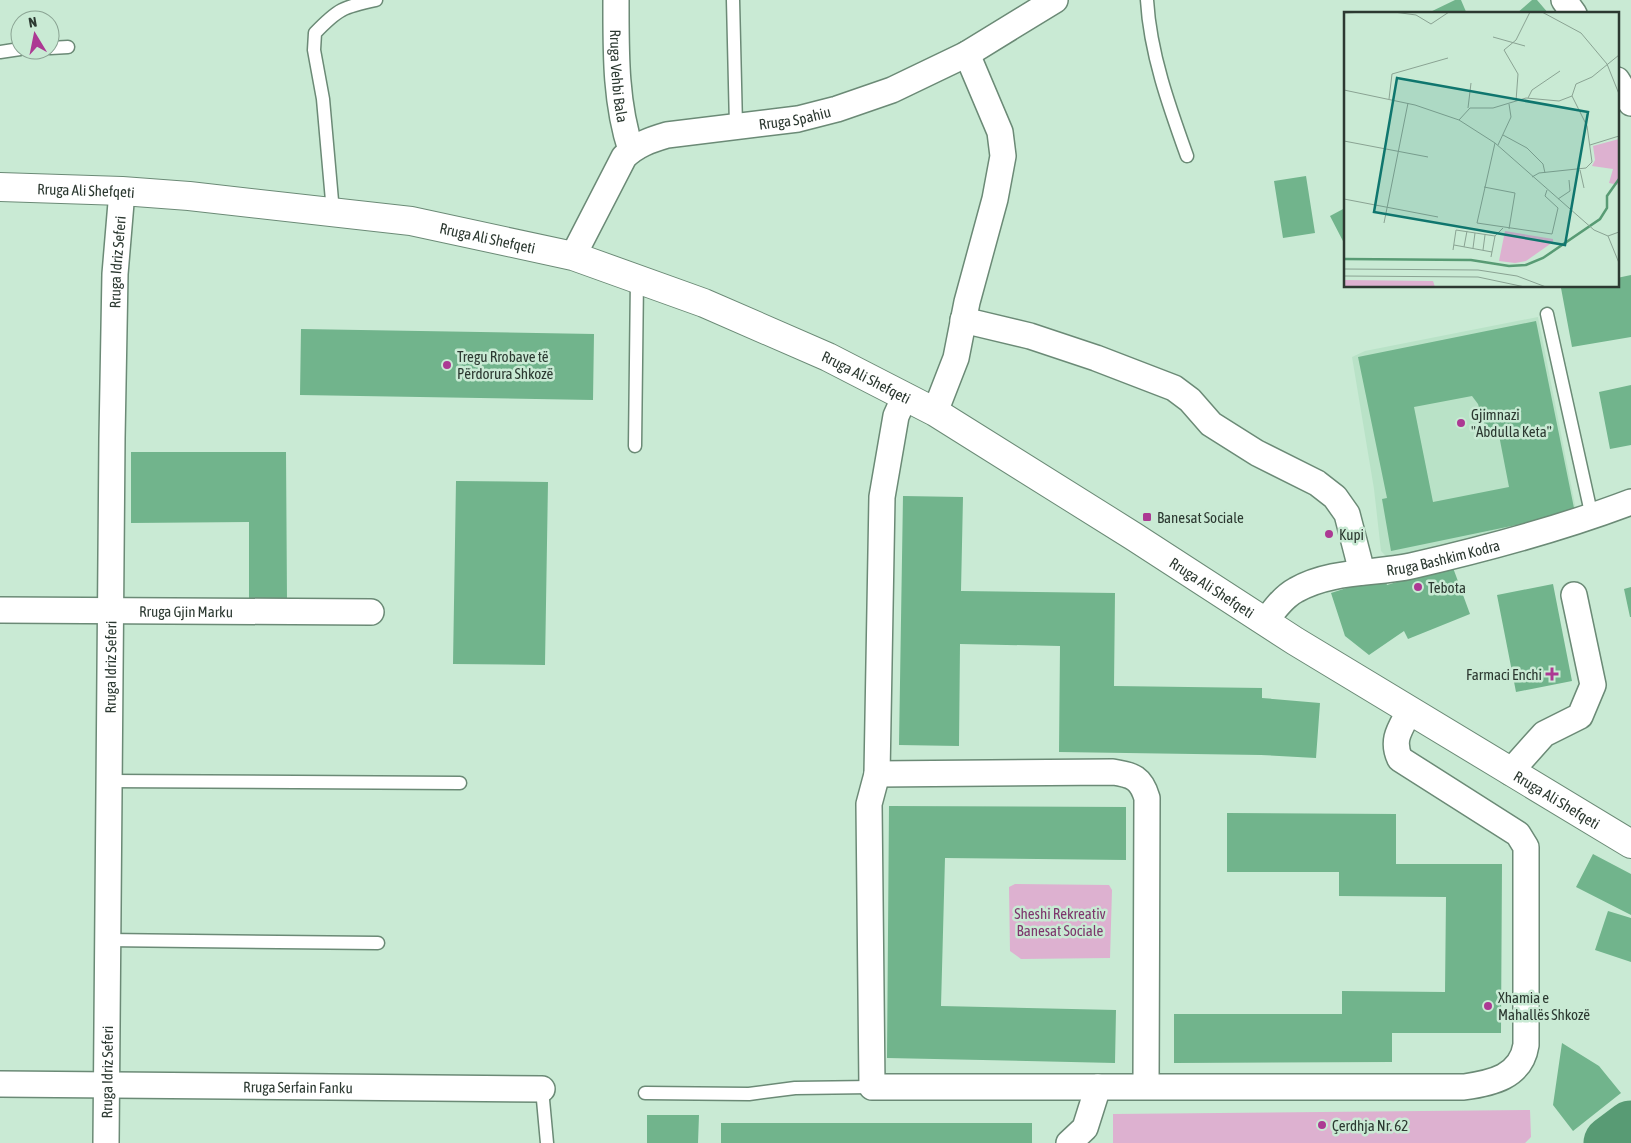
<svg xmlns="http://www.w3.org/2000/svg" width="1631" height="1143" viewBox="0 0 1631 1143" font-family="'Asap Condensed',sans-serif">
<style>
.built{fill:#b9e2c7}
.green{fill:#ddb1d0}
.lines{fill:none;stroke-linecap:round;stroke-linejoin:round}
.river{stroke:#589b74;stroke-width:55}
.building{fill:#71b48c;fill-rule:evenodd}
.lane-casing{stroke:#6b8a76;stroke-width:15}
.street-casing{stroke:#6b8a76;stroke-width:28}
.secondary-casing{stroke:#6b8a76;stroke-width:30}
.lane{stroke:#fff;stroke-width:12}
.street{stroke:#fff;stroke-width:25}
.secondary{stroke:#fff;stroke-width:28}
.poi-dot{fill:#ac3993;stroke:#c9ead4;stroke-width:2}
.labels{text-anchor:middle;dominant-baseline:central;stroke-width:5;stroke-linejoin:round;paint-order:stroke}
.street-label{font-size:15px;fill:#2c3931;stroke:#c9ead4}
.poi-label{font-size:15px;fill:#2c3931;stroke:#c9ead4;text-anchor:start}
.park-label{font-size:15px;fill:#7d366c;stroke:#c9ead4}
.inset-river{fill:none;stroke:#589b74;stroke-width:2.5}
.inset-road{fill:none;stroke:#8aa393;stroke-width:1}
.view{fill:#0f766e;fill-opacity:0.15;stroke:#0f766e;stroke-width:2.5}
.inset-edge{fill:none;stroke:#2c3931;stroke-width:2.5}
</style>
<rect width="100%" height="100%" fill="#c9ead4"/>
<path class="built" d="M 1538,317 L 1577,515 L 1393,563 L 1381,551 L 1374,489 L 1352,357 L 1365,351 Z"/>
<path class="green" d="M 1015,884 L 1109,885 L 1112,890 L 1110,958 L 1021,959 L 1010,951 L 1009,887 Z
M 1530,1110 L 1531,1137 L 1525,1143 L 1113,1143 L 1113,1114 Z"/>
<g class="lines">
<path class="river" d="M 1611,1143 L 1631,1128"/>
</g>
<path class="building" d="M 1455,0 L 1461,0 L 1467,14 L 1426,14 Z
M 1532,0 L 1537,0 L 1549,14 L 1516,14 Z
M 1306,176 L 1315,233 L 1283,238 L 1274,181 Z
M 1345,208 L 1345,245 L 1330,216 Z
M 1631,275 L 1631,337 L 1572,347 L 1561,288 L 1617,286 L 1617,278 Z
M 1536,321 L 1575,513 L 1391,551 L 1382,499 L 1387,498 L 1358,357 ZM 1472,396 L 1478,404 L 1484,423 L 1488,429 L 1498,430 L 1509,487 L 1433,502 L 1414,407 Z
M 301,329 L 594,334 L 593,400 L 300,395 Z
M 1631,385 L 1631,445 L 1610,449 L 1599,392 Z
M 131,452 L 286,452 L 287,599 L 249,598 L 249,522 L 131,523 Z
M 456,481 L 548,482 L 545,665 L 453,664 Z
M 903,496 L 963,497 L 961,591 L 1115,593 L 1114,686 L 1262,688 L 1262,698 L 1320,703 L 1316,758 L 1261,755 L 1059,752 L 1060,646 L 960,644 L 959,746 L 899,745 Z
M 1452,565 L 1470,614 L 1408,639 L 1404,631 L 1369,655 L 1345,636 L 1331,593 L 1384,576 L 1387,585 Z
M 1553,584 L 1572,681 L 1516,692 L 1497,595 Z
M 1631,587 L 1631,617 L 1630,617 L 1624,589 Z
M 889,806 L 1126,807 L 1126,860 L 945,858 L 941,1006 L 1116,1010 L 1115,1063 L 887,1058 Z
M 1227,813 L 1396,814 L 1396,864 L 1502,864 L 1501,1033 L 1392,1033 L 1392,1062 L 1174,1063 L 1174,1014 L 1342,1014 L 1342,991 L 1445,992 L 1446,897 L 1339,896 L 1339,872 L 1227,872 Z
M 1593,854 L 1631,874 L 1631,915 L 1576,887 Z
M 1608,911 L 1631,918 L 1631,962 L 1595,950 Z
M 1562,1043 L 1599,1066 L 1621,1093 L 1573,1131 L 1553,1105 Z
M 647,1115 L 699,1115 L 698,1143 L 647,1143 Z
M 721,1123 L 1032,1123 L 1032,1143 L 721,1143 Z"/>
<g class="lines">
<g class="lane-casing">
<path id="lane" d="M 733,0 L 736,126
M 1147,0 C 1150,53 1169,106 1187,156
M 50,48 L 68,47
M 0,52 L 20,49
M 333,212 L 323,99 L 314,50 L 315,33 C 338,9 343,7 376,0
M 1547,314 L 1592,517
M 635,446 L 637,278
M 107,781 L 460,783
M 106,940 L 378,943
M 542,1089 L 547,1143
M 645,1093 L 749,1094 L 795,1088 L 872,1087"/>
</g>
<g class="street-casing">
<g id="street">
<path id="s1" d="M 616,0 C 616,50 615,102 631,150"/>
<path d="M 1564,0 L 1574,14"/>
<path d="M 1617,80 L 1631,103"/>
<path id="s2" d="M 573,256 L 624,157 C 636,145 650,140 667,135 L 798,119 L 837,109 L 892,90 L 967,54 L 1055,0"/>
<path d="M 963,320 L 1030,336 L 1096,358 L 1174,388 L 1190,400 L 1211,424 L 1257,453 L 1317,483 L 1335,497 L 1347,514 L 1362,572"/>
<path d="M 905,396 L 896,416 L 882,497 L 877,774 L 869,804 L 872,1087 L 1464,1087 C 1492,1083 1521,1077 1526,1045 L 1526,847 L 1518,834 L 1400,759 C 1391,740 1400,729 1409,712"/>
<path d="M 935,412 L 956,358 L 967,302 L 995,199 L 1003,156 L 1000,132 L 967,54"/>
<path id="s3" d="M 0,610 L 371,612"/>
<path id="s4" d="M 1265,622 C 1273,611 1283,597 1296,590 C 1331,570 1374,574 1411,566 C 1485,549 1560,529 1631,502"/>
<path d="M 1510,772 L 1544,734 L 1580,716 L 1593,685 L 1574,595"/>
<path d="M 877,774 L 1113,772 C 1133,775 1141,778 1147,798 L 1146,1086"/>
<path id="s5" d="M 0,1084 L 542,1089"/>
<path id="s6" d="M 106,1143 L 112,438 L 115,274 L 122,191"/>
<path d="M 1069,1143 L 1085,1128 L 1098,1087"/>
</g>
</g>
<g class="secondary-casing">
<g id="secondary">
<path id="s7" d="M 0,187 L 122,191 L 189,196 L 411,221 L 573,256 L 704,303 L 828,357 L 935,412 L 1133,536 L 1295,641 L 1631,844"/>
</g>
</g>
<use href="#lane" class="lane"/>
<use href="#street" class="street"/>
<use href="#secondary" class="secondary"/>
</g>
<g class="poi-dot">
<circle cx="447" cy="365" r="5"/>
<circle cx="1461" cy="423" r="5"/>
<rect x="1142" y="512" width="10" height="10" rx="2.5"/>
<circle cx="1329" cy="534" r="5"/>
<circle cx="1418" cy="587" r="5"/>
<path d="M1549.5 666.5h5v5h5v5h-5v5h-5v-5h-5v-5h5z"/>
<circle cx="1488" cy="1006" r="5"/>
<circle cx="1322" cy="1125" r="5"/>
</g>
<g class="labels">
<g class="street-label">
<text stroke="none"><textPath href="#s1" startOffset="76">Rruga Vehbi Bala</textPath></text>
<text stroke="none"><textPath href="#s2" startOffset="289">Rruga Spahiu</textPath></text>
<text stroke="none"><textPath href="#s7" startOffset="86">Rruga Ali Shefqeti</textPath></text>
<text stroke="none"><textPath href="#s7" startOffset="491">Rruga Ali Shefqeti</textPath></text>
<text stroke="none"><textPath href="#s6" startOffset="881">Rruga Idriz Seferi</textPath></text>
<text stroke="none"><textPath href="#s7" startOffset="896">Rruga Ali Shefqeti</textPath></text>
<text stroke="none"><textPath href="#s4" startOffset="196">Rruga Bashkim Kodra</textPath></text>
<text stroke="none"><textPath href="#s7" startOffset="1301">Rruga Ali Shefqeti</textPath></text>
<text stroke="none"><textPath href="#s3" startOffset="186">Rruga Gjin Marku</textPath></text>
<text stroke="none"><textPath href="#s6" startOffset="476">Rruga Idriz Seferi</textPath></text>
<text stroke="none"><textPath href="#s7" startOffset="1706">Rruga Ali Shefqeti</textPath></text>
<text stroke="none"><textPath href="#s6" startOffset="71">Rruga Idriz Seferi</textPath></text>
<text stroke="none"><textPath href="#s5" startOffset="298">Rruga Serfain Fanku</textPath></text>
</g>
<g class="poi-label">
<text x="457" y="356">Tregu Rrobave të<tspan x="457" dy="17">Përdorura Shkozë</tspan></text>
<text x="1471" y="414">Gjimnazi<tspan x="1471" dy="17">"Abdulla Keta"</tspan></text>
<text x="1157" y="517">Banesat Sociale</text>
<text x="1339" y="534">Kupi</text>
<text x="1428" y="587">Tebota</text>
<text x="1542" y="674" text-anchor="end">Farmaci Enchi</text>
<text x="1498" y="997">Xhamia e<tspan x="1498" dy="17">Mahallës Shkozë</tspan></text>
<text x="1332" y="1125">Çerdhja Nr. 62</text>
</g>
<g class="park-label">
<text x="1060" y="913">Sheshi Rekreativ<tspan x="1060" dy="17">Banesat Sociale</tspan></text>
</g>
</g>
<g transform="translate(1344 12)">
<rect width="275" height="275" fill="#c9ead4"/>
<path d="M 275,127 L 275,173 L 265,171 L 269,157 L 248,154 L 251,148 L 249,134 ZM 161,219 L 209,227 L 209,230 L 182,249 L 171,251 L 155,249 ZM 0,268 L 89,269 L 91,275 L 0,275 Z" fill="#ddb1d0"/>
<path class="inset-river" d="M 0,247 L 127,248 L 165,254 L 182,253 L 199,246 L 256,207 L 263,196 L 263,184 L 275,167"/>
<path class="inset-road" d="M 50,0 L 72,3 L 87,12 L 105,0M 198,0 L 237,21 L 263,52 L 275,82M 0,1 L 22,0M 149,25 L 181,34M 0,78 L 71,93 L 115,108 L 151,131 L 250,218 L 264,224 L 275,220M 228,84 L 232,72 L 248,65 L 275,43M 184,86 L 188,78 L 216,59M 45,87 L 48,62 L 104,46M 172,89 L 174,62 L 160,38 L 172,28 L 186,0M 124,96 L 127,71M 115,108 L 126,96 L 149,96 L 182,86 L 215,89 L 228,84M 159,123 L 183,136 L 199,152 L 201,161M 0,129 L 84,145M 151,131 L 133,211 L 208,222 L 214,196 L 201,184 L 203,178M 154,133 L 167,105 L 165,92M 246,133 L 275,124M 236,158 L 240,176M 188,165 L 195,161 L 242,156 L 248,150 L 243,114 L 228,84M 140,175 L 171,181 L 165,217M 0,187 L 94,205M 214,187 L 226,179 L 225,168M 40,211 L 64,91M 264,224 L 275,251M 110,233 L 148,240M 120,235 L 123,219M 129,236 L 131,221M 109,238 L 112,218 L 151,224 L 159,216M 139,238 L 141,223M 147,245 L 151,224M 0,257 L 134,258 L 173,264 L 202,275M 0,264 L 134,265 L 181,275"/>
<path class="view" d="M 53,66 L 244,100 L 221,233 L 30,200 Z"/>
<rect width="275" height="275" class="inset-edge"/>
</g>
<g transform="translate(35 35) rotate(350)"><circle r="24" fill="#c9ead4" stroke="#8aa393"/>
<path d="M0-4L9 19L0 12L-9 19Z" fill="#ac3993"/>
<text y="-8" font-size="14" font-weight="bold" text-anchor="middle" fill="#2c3931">N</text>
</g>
</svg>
